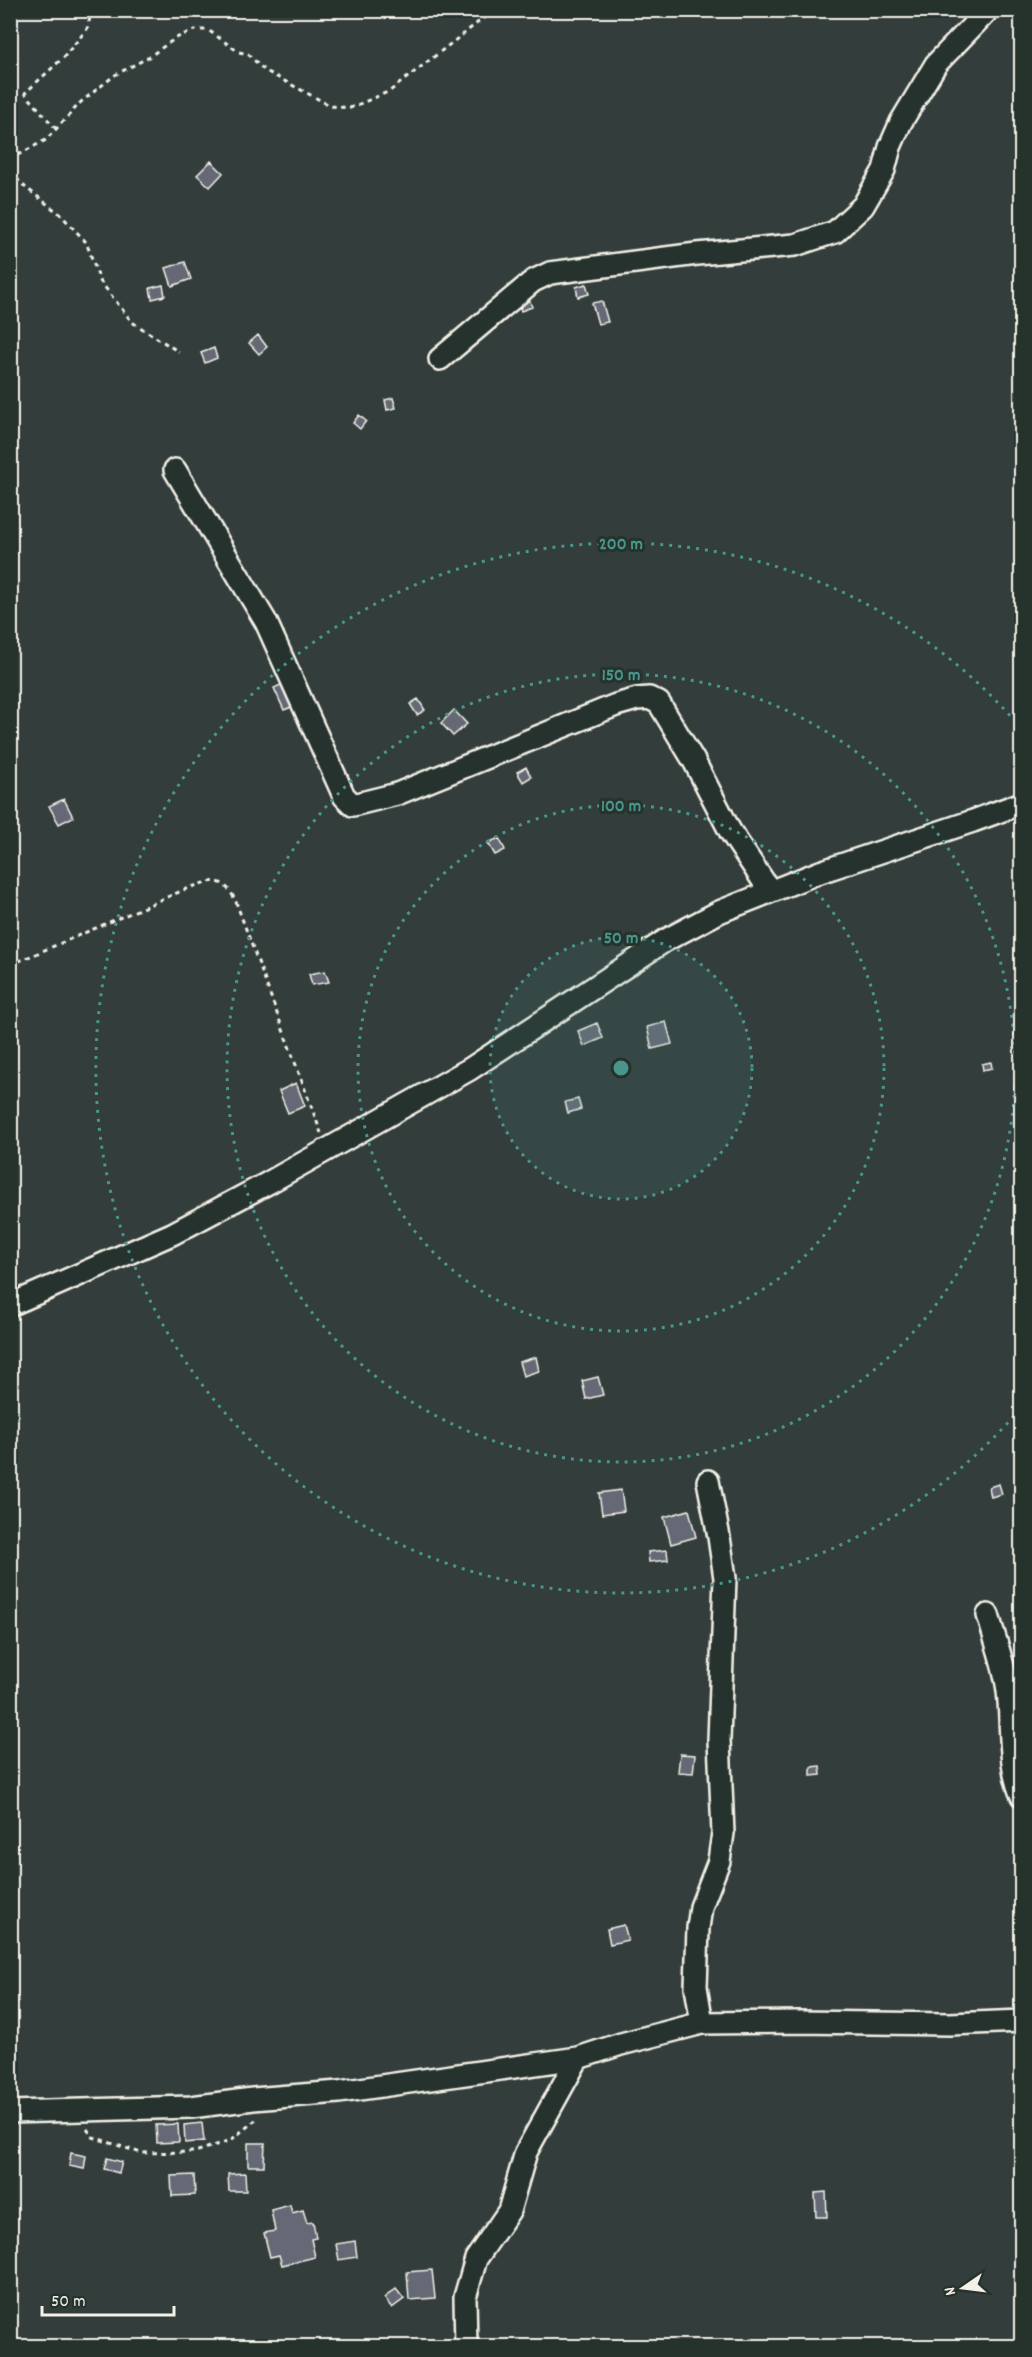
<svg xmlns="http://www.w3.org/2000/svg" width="1032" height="2357" viewBox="0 0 1032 2357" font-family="Dekko,sans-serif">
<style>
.building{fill:#656976;stroke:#f4f1e8;stroke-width:1.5}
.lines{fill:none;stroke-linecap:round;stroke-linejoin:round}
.minor-casing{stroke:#f4f1e8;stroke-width:26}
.path{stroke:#f4f1e8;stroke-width:3;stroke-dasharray:4.5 4.5;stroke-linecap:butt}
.minor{stroke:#26332d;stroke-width:21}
.ring{fill:none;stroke:#48958c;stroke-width:3;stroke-dasharray:3 6}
.centre{fill:#48958c;stroke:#26332d;stroke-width:3}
.ring-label{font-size:18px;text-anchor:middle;font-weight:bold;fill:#48958c;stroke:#26332d;stroke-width:6;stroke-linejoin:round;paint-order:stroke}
</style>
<rect width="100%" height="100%" fill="#333e3c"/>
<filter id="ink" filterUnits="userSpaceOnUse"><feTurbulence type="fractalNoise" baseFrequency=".0167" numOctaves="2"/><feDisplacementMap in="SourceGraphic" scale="12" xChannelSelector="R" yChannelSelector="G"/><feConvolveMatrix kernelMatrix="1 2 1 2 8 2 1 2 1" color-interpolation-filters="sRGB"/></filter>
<g filter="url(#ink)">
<path class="building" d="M 211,161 L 223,173 L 210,187 L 197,175 Z
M 185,262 L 191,279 L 172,286 L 166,268 Z
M 586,284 L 589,294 L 578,297 L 576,287 Z
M 163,285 L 165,296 L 152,299 L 150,288 Z
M 529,298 L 532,307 L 521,311 L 518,302 Z
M 602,301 L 608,322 L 598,324 L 592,303 Z
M 258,335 L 267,347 L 259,354 L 249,343 Z
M 214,348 L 217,358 L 205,363 L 201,353 Z
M 393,398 L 396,408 L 387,410 L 385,400 Z
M 359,415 L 366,421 L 360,429 L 353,423 Z
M 289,681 L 299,704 L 284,710 L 274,688 Z
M 418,699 L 425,710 L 417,715 L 410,704 Z
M 454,710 L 467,724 L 453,736 L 441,723 Z
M 526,767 L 531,777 L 523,782 L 517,772 Z
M 64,799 L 73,817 L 59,824 L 49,806 Z
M 499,838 L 505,850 L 495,855 L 488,843 Z
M 325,971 L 329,982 L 312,985 L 309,974 Z
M 666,1022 L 672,1044 L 652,1049 L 647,1027 Z
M 597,1023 L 603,1038 L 584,1046 L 578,1031 Z
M 991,1062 L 992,1068 L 983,1070 L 982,1064 Z
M 296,1083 L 305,1106 L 288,1113 L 279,1091 Z
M 578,1099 L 581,1109 L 568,1113 L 565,1102 Z
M 536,1357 L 539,1371 L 523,1376 L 519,1362 Z
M 598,1377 L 603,1395 L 586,1399 L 582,1381 Z
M 999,1484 L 1002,1494 L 991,1497 L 989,1487 Z
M 621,1490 L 624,1511 L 602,1514 L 599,1493 Z
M 689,1510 L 696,1537 L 671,1544 L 664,1517 Z
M 667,1550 L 668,1560 L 649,1562 L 648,1552 Z
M 680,1754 L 695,1755 L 693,1773 L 678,1772 Z
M 820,1766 L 821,1775 L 811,1776 L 811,1767 Z
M 624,1925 L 628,1940 L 610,1944 L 607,1929 Z
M 202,2123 L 204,2141 L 185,2143 L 184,2125 Z
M 178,2124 L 179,2142 L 157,2143 L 156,2125 Z
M 248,2143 L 265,2143 L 264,2166 L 248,2166 Z
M 71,2153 L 86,2156 L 84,2169 L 69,2166 Z
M 107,2158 L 122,2162 L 119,2173 L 104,2169 Z
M 245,2173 L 246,2191 L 229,2191 L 228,2174 Z
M 194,2175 L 195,2195 L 172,2196 L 171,2176 Z
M 826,2192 L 827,2217 L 816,2217 L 815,2193 Z
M 290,2205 L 292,2213 L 303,2210 L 307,2223 L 313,2222 L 316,2238 L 311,2239 L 315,2257 L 282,2265 L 279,2255 L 270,2257 L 264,2233 L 275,2231 L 271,2210 Z
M 355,2241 L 357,2257 L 339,2260 L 336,2244 Z
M 432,2270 L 435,2298 L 409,2300 L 407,2272 Z
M 396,2289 L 404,2299 L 392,2308 L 384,2298 Z"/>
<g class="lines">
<g class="minor-casing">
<path id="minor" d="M 440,359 L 533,281 L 550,273 L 697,254 L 795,245 L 835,232 L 863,206 L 884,170 L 890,147 L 901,122 L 936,64 L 988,10
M 175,470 L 266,622 L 344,796 L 353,805 L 397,794 L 616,705 L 637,699 L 649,698 L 659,703 L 694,761 L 730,831 L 770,891
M 10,1305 L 172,1234 L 268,1183 L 470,1069 L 666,940 L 719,912 L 820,872 L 973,821 L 1022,803
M 988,1615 C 995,1640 1005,1666 1008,1691 C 1012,1722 1008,1767 1022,1796
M 702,2023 L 696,1987 L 698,1928 L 701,1907 L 719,1861 L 723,1833 L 719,1740 L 725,1578 L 719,1537 L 708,1481
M 10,2112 L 191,2107 L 253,2099 L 339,2092 L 578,2058 L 621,2044 L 702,2023 L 798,2022 L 950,2024 L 1022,2021
M 466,2346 L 465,2297 L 476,2259 L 509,2211 L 526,2152 L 578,2058"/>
</g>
<path class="path" d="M 56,129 L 25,93 L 64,57 L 87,29 L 92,10
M 10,159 L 46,140 L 81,102 L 115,75 L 147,58 L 176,38 L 194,30 L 208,30 L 239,52 L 248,54 L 264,70 L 331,106 L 350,108 L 390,91 L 494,10
M 10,172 L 25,187 L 60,214 L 86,242 L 100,281 L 132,322 L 179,352
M 10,965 L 186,889 C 211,880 223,874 236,902 L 321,1133
M 87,2129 L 93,2137 L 141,2153 L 195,2152 L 231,2140 L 258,2118"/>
<use href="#minor" class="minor"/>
</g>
</g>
<circle cx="621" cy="1068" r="131" fill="#48958c" fill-opacity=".12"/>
<g class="ring">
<circle cx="621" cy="1068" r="131"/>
<circle cx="621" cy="1068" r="263"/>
<circle cx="621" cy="1068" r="394"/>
<path d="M1020 1409A525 525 0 1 1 1020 727"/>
</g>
<circle cx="621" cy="1068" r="9" class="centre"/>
<g class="ring-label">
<text x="621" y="549">200 m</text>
<text x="621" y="680">150 m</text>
<text x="621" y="811">100 m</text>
<text x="621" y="943">50 m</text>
</g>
<rect width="1032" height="2357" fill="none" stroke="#26332d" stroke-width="36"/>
<rect x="18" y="18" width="996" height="2321" fill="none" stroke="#f4f1e8" stroke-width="2" filter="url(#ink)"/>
<g transform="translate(963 2288) rotate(256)" stroke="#26332d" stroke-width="4.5" paint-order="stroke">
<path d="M0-4.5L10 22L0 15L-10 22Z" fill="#f4f1e8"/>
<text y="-9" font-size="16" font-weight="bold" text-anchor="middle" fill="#f4f1e8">N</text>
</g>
<path d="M42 2306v9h132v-9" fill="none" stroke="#f4f1e8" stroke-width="3"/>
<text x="51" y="2306" font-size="18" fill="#f4f1e8" stroke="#26332d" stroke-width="4.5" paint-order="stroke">50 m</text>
</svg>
